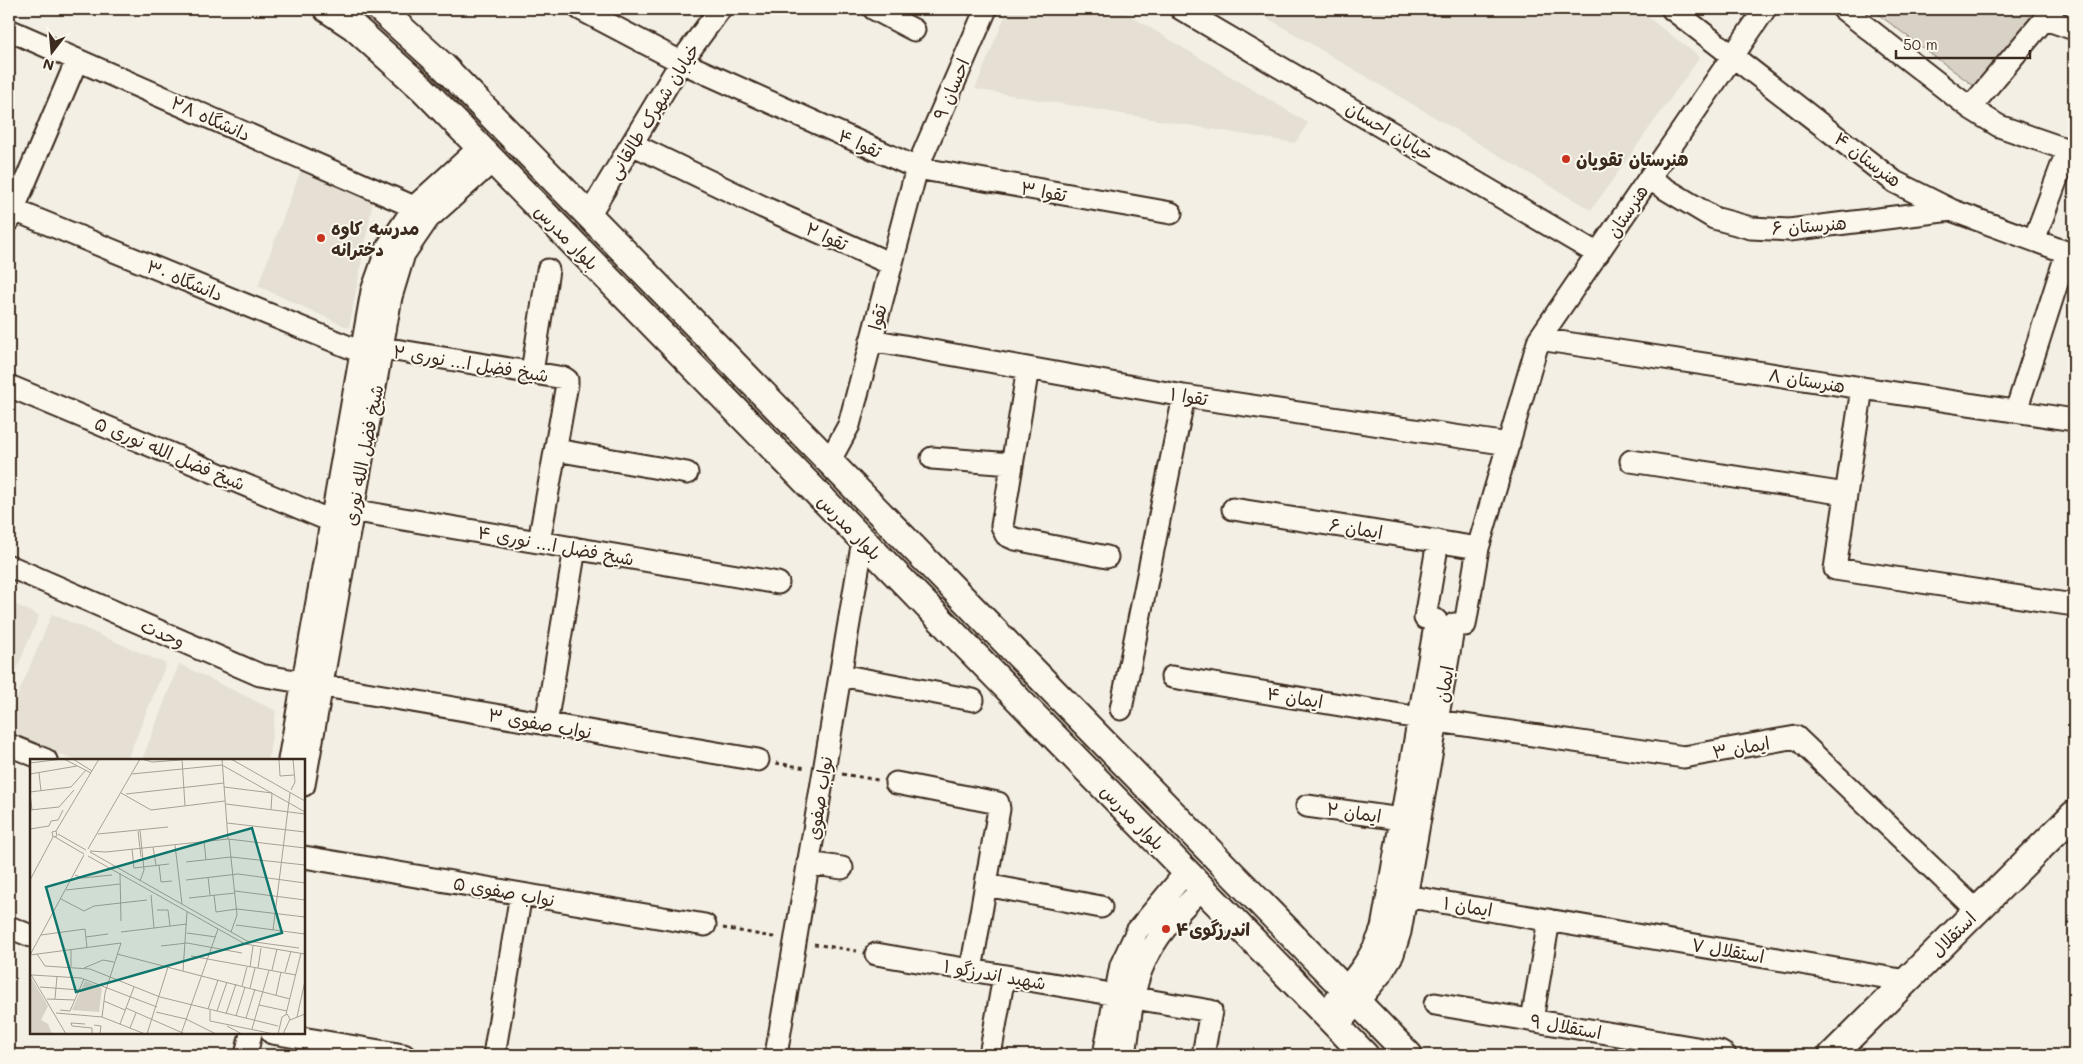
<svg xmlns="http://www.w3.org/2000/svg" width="2083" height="1064" viewBox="0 0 2083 1064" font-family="Mali,'Playpen Sans Arabic',sans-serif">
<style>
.built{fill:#e5dfd4}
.green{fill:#d8d1c6;stroke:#8a7e72}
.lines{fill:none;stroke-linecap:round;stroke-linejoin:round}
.minor-casing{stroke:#3b2a1e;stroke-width:25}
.major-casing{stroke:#3b2a1e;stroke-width:30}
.path{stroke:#3b2a1e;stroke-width:3;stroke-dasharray:4 4;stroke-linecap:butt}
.minor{stroke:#fbf7ec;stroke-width:21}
.major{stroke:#fbf7ec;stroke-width:26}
.poi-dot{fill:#c8321e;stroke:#fbf7ec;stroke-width:2}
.labels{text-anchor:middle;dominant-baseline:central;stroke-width:4;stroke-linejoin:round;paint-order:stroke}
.street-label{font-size:18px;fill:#3b2a1e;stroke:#fbf7ec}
.poi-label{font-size:18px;font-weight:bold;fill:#3b2a1e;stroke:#fbf7ec;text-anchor:start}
.inset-road{fill:none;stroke:#a9a095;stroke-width:1}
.view{fill:#0f766e;fill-opacity:0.15;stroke:#0f766e;stroke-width:2.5}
.inset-edge{fill:none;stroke:#3b2a1e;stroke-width:2.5}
</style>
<rect width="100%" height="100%" fill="#f3efe4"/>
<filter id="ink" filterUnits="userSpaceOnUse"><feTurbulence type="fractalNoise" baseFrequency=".02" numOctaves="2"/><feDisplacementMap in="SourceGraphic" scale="10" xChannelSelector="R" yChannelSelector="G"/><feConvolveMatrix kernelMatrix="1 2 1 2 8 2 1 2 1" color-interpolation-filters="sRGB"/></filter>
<g filter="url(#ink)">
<path class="built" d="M 1008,9 L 1119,9 L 1308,123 L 1295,143 L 975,89 Z
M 1252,9 L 1637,9 L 1700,57 L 1591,210 Z
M 305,159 L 375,190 L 349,328 L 258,286 Z
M 9,601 L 39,616 L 9,687 Z
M 52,614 L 166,664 L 127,760 L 73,760 L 9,733 L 9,716 Z
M 179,664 L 276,711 L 268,760 L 142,760 Z
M 307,1045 L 363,1055 L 305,1055 Z"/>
<path class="green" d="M 1871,9 L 2039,9 L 1974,86 Z"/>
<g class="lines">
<g class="minor-casing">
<path id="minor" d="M 580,9 L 681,62 L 917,168 L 1171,213
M 874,9 L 914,30
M 1181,9 L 1598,254
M 1672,9 L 1895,182 L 1951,210 L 2074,255
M 1843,9 L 1970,108 L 1999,126 L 2074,152
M 2045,19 L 2074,29
M 9,30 L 414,207
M 1970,108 L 2053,9
M 632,144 L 763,207 L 891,264
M 1649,179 L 1714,218 L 1751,228 L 1789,230 L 1951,210
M 9,208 L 361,352 L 383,348 L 564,378 L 567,380 L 567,384 L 539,542
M 589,215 L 681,62 L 720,9
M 9,220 L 77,60
M 2034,240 L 2068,149
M 1539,339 L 2074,420
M 871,340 L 1184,396 L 1509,444
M 1028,368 L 1002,526 L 1006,535 L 1015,539 L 1107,557
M 532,372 L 548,270
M 9,386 L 331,521
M 1862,388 L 1835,569 L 2074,605
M 2016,411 L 2067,252
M 556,450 L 687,473
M 932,458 L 1012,464
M 1631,461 L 1846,494
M 829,462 L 849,425 L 917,168 L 986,9
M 339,508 L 778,583
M 1233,509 L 1478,548
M 9,566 L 260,675 L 758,760
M 840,675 L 973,700
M 1172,677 L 1437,721 L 1684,757 L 1796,737 L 1977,911
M 1121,709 L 1184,396
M 546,724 L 575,548
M 9,745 L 46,760
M 289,760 L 372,291 L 388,246 L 414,207 L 480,147
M 896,783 L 998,803 L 999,809 L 971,970
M 304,785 L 391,297 L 404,254 L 428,219 L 493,161
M 1307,806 L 1401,819
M 304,857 L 705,925
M 808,863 L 842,868
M 986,885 L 1101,907
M 1388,893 L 1907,981
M 9,927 L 31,936
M 876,954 L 1211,1011 L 1203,1055
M 1435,1004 L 1720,1052 L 1725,1055
M 1324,1014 C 1347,986 1371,962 1382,928 L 1436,620 L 1425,618 L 1438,541
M 1532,1020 L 1549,920
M 1337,1027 L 1381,974 L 1393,954 L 1400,932 L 1454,624 L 1465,625 L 1478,548 L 1539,339 L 1765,9
M 272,1033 L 404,1055
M 246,1055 L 251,1033
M 494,1055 L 521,894
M 776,1055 L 863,540
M 990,1055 L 1004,976
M 1104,1055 L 1121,965 L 1137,931 L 1186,872
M 1125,1055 C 1129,1030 1132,991 1142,968 C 1155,936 1178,912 1202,889"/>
</g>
<g class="major-casing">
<path id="major" d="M 327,9 L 354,27 L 423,89 L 1365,1055
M 380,9 L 444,67 L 1409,1055
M 1832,1055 L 2074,814"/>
</g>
<path class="path" d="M 776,763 L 806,768
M 842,774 L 878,780
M 723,928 L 778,938
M 814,944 L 857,951"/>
<use href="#minor" class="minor"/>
<use href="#major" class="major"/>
</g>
</g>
<g class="poi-dot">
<circle cx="1566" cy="159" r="5"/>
<circle cx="321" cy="238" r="5"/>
<circle cx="1166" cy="929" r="5"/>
</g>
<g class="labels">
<g class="street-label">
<text transform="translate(951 89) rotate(-67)">احسان ۹</text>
<text transform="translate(653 111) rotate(-58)">خیابان شهرک طالقانی</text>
<text transform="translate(211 118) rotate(24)">دانشگاه ۲۸</text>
<text transform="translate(1390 131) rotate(31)">خیابان احسان</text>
<text transform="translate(860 143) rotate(24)">تقوا ۴</text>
<text transform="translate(1868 159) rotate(37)">هنرستان ۴</text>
<text transform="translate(1044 191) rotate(10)">تقوا ۳</text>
<text transform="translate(1627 211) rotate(-56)">هنرستان</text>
<text transform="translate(1809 225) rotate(-4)">هنرستان ۶</text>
<text transform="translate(827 236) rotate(24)">تقوا ۲</text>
<text transform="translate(567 237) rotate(46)">بلوار مدرس</text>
<text transform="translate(185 280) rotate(22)">دانشگاه ۳۰</text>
<text transform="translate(877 317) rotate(-76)">تقوا</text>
<text transform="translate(471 363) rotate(9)">شیخ فضل ا... نوری ۲</text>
<text transform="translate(1807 380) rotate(9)">هنرستان ۸</text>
<text transform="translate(1189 396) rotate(9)">تقوا ۱</text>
<text transform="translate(170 453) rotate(23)">شیخ فضل‌ الله نوری ۵</text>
<text transform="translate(363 455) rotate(-79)">شیخ فضل الله نوری</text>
<text transform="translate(850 527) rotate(46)">بلوار مدرس</text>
<text transform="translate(1356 528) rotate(9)">ایمان ۶</text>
<text transform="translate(556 545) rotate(10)">شیخ فضل ا... نوری ۴</text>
<text transform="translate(163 633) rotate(23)">وحدت</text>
<text transform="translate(1444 684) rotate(-80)">ایمان</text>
<text transform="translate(1295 697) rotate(9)">ایمان ۴</text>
<text transform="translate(540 723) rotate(10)">نواب صفوی ۳</text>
<text transform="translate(1741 747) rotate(-10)">ایمان ۳</text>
<text transform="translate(819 798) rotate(-81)">نواب صفوی</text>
<text transform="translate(1354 812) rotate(8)">ایمان ۲</text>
<text transform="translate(1133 817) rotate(46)">بلوار مدرس</text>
<text transform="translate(504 891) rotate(10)">نواب صفوی ۵</text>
<text transform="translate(1468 906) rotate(9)">ایمان ۱</text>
<text transform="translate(1953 934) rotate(-45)">استقلال</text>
<text transform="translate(1728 950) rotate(10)">استقلال ۷</text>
<text transform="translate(995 974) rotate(10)">شهید اندرزگو ۱</text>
<text transform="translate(1566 1026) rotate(10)">استقلال ۹</text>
</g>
<g class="poi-label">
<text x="1576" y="159">هنرستان تقویان</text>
<text x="331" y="228">مدرسه کاوه<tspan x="331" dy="21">دخترانه</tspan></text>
<text x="1176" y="929">اندرزگوی۴</text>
</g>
</g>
<g transform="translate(30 759)">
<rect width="275" height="275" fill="#f3efe4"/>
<path d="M 0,217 L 18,247 L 11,261 L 18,265 L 22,275 L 0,275 ZM 55,222 L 72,229 L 69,253 L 42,251 Z" fill="#d8d1c6"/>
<path class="inset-road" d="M 34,0 L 61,14M 43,0 L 62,12M 112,0 L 122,3 L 151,1M 152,0 L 155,47M 192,0 L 198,80M 201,0 L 275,42M 249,0 L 250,17 L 264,16M 0,4 L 33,0M 9,14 L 11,32M 0,15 L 47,7M 102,15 L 192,6 L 275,53M 41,28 L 56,11M 194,28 L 242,34 L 241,51M 261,31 L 265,23 L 263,0M 0,33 L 41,28M 0,34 L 2,51M 91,34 L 121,51 L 195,42M 96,35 L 194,24M 196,45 L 275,55M 29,48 L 44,31M 0,51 L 29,48M 197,64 L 275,73M 0,70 L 19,67 L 21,62 L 28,61 L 33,51M 110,71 L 114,111 L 110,122M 26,72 L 69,0M 108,72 L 111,98M 28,75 L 56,91M 68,75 L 138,68M 25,78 L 54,95M 199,80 L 207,156 L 201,173M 174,82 L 176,101M 145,86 L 152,145M 123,88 L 126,106M 58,90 L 110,0M 102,90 L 104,109 L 139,105M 60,92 L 76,93 L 198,80 L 275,89M 60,93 L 217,182 L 269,189M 58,97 L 215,185 L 275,195M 156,103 L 201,98 L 275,106M 129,106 L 131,123 L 142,122M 90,114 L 91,162M 45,116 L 52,119 L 82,116M 178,118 L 180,136M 0,121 L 23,78 L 22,73 L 26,72 L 27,77 L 23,78M 156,121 L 208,115 L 275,124M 36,131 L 90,125M 205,132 L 275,141M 121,136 L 124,169M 184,136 L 186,153 L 207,150 L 275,158M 159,139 L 205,134M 31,140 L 54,152 L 64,147 L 117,141M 127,151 L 138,151 L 140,167M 206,166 L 275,175M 243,171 L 260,34M 91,173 L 157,165M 157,174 L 186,178M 11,176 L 55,170 L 57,189M 56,178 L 78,175M 131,187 L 157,184 L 212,194M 7,195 L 15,207 L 60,210 L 130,238 L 248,267M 87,195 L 260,240M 0,196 L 91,184 L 75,234 L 72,258M 0,196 L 54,96M 161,197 L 266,216M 41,208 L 41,191M 220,208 L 223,187M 54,209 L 73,201 L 84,203M 228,209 L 231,189M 242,211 L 247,190M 153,212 L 157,153M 255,213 L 261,192M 0,214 L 36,275M 2,216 L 51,219 L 127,248M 212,227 L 217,208M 10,228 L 50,231M 220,229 L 225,209M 246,236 L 251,213M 17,240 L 45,241M 25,240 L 27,217M 74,242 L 95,251M 229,246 L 257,252M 96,249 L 155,275M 178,250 L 188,221M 30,251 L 40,252 L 54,220M 180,251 L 180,262 L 244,275M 187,252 L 197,223M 126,253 L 156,260 L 186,275M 26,254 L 72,258 L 115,275M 196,255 L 206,225M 256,255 L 271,194M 206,257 L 215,228M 267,258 L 275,222M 216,259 L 225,230M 260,261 L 275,255M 55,265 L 41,264 L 42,267 L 62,269 L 62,275M 90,265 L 104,228M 64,266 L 71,267 L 70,275M 197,267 L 212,275M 100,269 L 106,254M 222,270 L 239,211M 117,275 L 138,208M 151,275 L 188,170M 248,275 L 252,258 L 257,255 L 260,260 L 253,275"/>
<path class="view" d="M 222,69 L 252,174 L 46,233 L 16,128 Z"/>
<rect width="275" height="275" class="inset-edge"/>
</g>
<rect width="2083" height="1064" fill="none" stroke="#fbf7ec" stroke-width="30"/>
<rect x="15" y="15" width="2053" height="1034" fill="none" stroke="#3b2a1e" stroke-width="2" filter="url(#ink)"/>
<g transform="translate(52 52) rotate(196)" stroke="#fbf7ec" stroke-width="4" paint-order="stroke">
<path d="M0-4L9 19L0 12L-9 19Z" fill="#3b2a1e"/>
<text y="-8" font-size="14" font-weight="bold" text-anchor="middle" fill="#3b2a1e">N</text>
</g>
<path d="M1896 50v8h134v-8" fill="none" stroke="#3b2a1e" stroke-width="2.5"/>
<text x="1903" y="50" font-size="15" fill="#3b2a1e" stroke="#fbf7ec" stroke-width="4" paint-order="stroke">50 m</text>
</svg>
